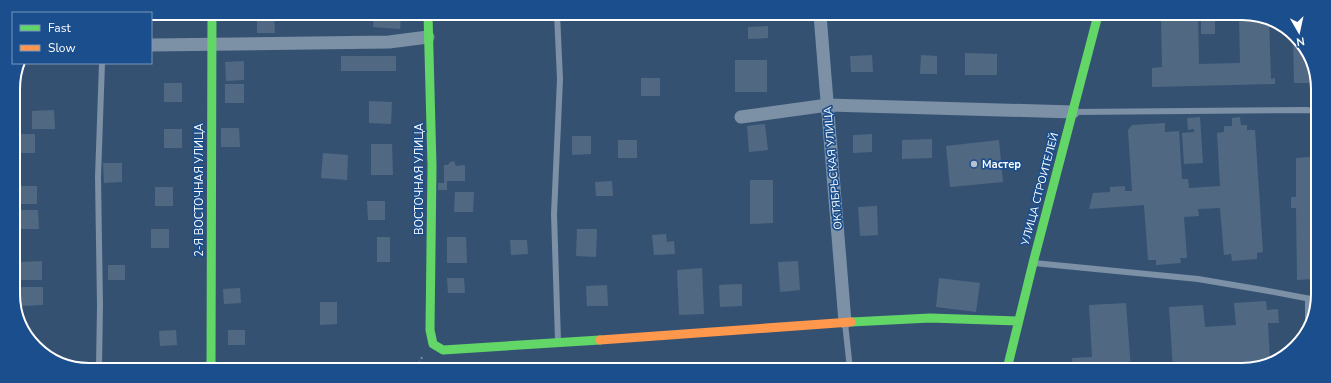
<svg xmlns="http://www.w3.org/2000/svg" width="1331" height="383" viewBox="0 0 1331 383" font-family="'Nunito Sans',sans-serif">
<style>
.building{fill:#516882}
.lines{fill:none;stroke-linecap:round;stroke-linejoin:round}
.path{stroke:#7c90a6;stroke-width:2;stroke-dasharray:2 3;stroke-linecap:butt}
.lane{stroke:#7c90a6;stroke-width:6}
.street{stroke:#7c90a6;stroke-width:13}
.fast{stroke:#63d668;stroke-width:9}
.slow{stroke:#ff974d;stroke-width:9}
.poi-dot{fill:#b8c2ce;stroke:#1b4e8c;stroke-width:1.5}
.labels{text-anchor:middle;dominant-baseline:central;stroke-width:3.5;stroke-linejoin:round;paint-order:stroke}
.poi-label{font-size:11px;font-weight:bold;fill:#fff;stroke:#1b4e8c;text-anchor:start}
.street-label{font-size:11px;fill:#fff;stroke:#1b4e8c}
.rim{fill:none;stroke:#fff;stroke-width:2}
</style>
<rect width="100%" height="100%" fill="#355172"/>
<path class="building" d="M 257,13 L 274,13 L 275,33 L 257,33 Z
M 374,14 L 395,14 L 395,17 L 401,17 L 400,29 L 373,27 Z
M 1161,15 L 1198,15 L 1199,64 L 1240,63 L 1239,15 L 1262,16 L 1269,20 L 1271,79 L 1275,78 L 1275,84 L 1152,87 L 1152,68 L 1162,67 Z
M 1201,15 L 1215,15 L 1215,34 L 1201,34 Z
M 768,26 L 768,38 L 748,39 L 748,27 Z
M 1293,35 L 1299,39 L 1309,59 L 1310,83 L 1294,83 Z
M 965,53 L 997,54 L 997,75 L 965,75 Z
M 872,55 L 873,72 L 851,72 L 850,56 Z
M 921,55 L 937,56 L 937,74 L 920,74 Z
M 341,56 L 396,56 L 396,71 L 341,71 Z
M 735,60 L 767,60 L 767,92 L 735,92 Z
M 244,61 L 244,80 L 226,81 L 225,62 Z
M 641,78 L 660,78 L 660,96 L 641,96 Z
M 164,83 L 182,83 L 182,102 L 164,102 Z
M 225,84 L 244,84 L 244,103 L 225,103 Z
M 369,101 L 392,102 L 391,124 L 369,123 Z
M 54,110 L 55,129 L 32,129 L 32,111 Z
M 1200,117 L 1203,163 L 1184,164 L 1182,133 L 1194,132 L 1194,129 L 1188,130 L 1187,118 Z
M 1240,117 L 1241,125 L 1247,125 L 1247,130 L 1255,130 L 1263,252 L 1257,253 L 1257,259 L 1232,261 L 1231,254 L 1224,255 L 1220,208 L 1198,209 L 1199,216 L 1184,217 L 1187,258 L 1180,258 L 1181,263 L 1156,265 L 1156,260 L 1148,260 L 1144,205 L 1089,209 L 1093,193 L 1110,192 L 1110,187 L 1125,186 L 1125,191 L 1132,191 L 1128,130 L 1132,125 L 1165,123 L 1165,132 L 1179,131 L 1182,179 L 1188,179 L 1189,188 L 1220,186 L 1217,133 L 1224,132 L 1224,126 L 1232,126 L 1232,118 Z
M 765,124 L 768,150 L 749,152 L 747,126 Z
M 221,128 L 239,128 L 240,147 L 221,147 Z
M 164,129 L 182,129 L 182,148 L 164,148 Z
M 13,134 L 35,134 L 35,153 L 14,153 Z
M 872,134 L 872,152 L 853,153 L 853,135 Z
M 572,136 L 591,136 L 591,154 L 572,155 Z
M 932,139 L 932,158 L 902,159 L 902,140 Z
M 618,140 L 637,140 L 637,158 L 618,158 Z
M 999,140 L 1003,182 L 950,187 L 946,146 Z
M 371,144 L 392,144 L 393,175 L 371,175 Z
M 323,153 L 348,155 L 347,180 L 321,178 Z
M 1310,157 L 1313,279 L 1297,280 L 1296,208 L 1291,208 L 1291,197 L 1296,197 L 1296,158 Z
M 454,161 L 456,166 L 465,165 L 465,181 L 447,181 L 447,190 L 438,190 L 438,183 L 444,183 L 444,165 L 448,165 L 450,162 Z
M 103,163 L 122,163 L 122,182 L 104,183 Z
M 750,180 L 773,180 L 773,223 L 750,224 Z
M 612,181 L 613,196 L 596,196 L 595,182 Z
M 15,186 L 37,186 L 37,204 L 15,204 Z
M 155,187 L 173,187 L 173,206 L 155,206 Z
M 455,192 L 474,192 L 473,212 L 454,212 Z
M 367,201 L 385,201 L 385,220 L 368,220 Z
M 877,206 L 878,235 L 860,236 L 858,207 Z
M 16,210 L 38,210 L 39,229 L 16,229 Z
M 151,229 L 169,229 L 169,248 L 151,248 Z
M 577,229 L 597,229 L 596,257 L 576,256 Z
M 666,234 L 667,242 L 674,241 L 675,254 L 654,255 L 652,235 Z
M 377,237 L 390,237 L 390,262 L 377,262 Z
M 447,237 L 466,237 L 467,263 L 447,263 Z
M 510,240 L 527,240 L 528,254 L 511,255 Z
M 42,261 L 42,280 L 20,280 L 20,262 Z
M 798,261 L 800,290 L 780,292 L 778,262 Z
M 108,265 L 125,265 L 125,280 L 108,280 Z
M 702,268 L 704,314 L 679,315 L 677,270 Z
M 447,278 L 464,278 L 465,293 L 448,293 Z
M 939,278 L 980,283 L 976,312 L 936,307 Z
M 742,284 L 742,306 L 720,307 L 719,285 Z
M 607,285 L 608,306 L 587,306 L 586,286 Z
M 21,287 L 43,287 L 43,305 L 21,306 Z
M 240,288 L 241,303 L 224,304 L 223,289 Z
M 1266,301 L 1267,310 L 1278,309 L 1279,323 L 1268,323 L 1270,361 L 1247,370 L 1237,370 L 1237,367 L 1208,370 L 1173,370 L 1169,307 L 1203,305 L 1205,327 L 1236,325 L 1234,303 Z
M 320,302 L 337,302 L 337,324 L 320,325 Z
M 1126,303 L 1131,370 L 1073,369 L 1072,358 L 1092,357 L 1089,305 Z
M 176,330 L 177,345 L 160,346 L 159,331 Z
M 228,330 L 245,330 L 245,345 L 228,345 Z"/>
<g class="lines">
<path class="path" d="M 417,368 L 423,355"/>
<path class="lane" d="M 557,14 L 560,79 L 554,214 L 558,341
M 1074,112 L 1306,110 L 1316,111
M 1034,263 L 1198,279 L 1263,290 L 1316,300
M 1308,299 L 1308,325
M 845,323 L 850,369
M 99,368 L 100,305 L 98,177 L 102,63"/>
<path class="street" d="M 820,15 L 845,322
M 151,45 L 389,42 L 428,37
M 741,117 L 828,105 L 1073,112"/>
<path class="fast" d="M 428,14 L 432,166 L 430,330 L 433,344 L 443,350 L 600,340
M 851,322 L 930,318 L 1018,321
M 211,368 L 212,13
M 1007,369 L 1033,263 L 1098,15"/>
<path class="slow" d="M 600,340 L 851,322"/>
</g>
<circle class="poi-dot" cx="974" cy="164" r="4"/>
<g class="labels">
<g class="poi-label">
<text x="982" y="164">Мастер</text>
</g>
<g class="street-label">
<text transform="translate(833 168) rotate(-95)">ОКТЯБРЬСКАЯ УЛИЦА</text>
<text transform="translate(419 179) rotate(-90)">ВОСТОЧНАЯ УЛИЦА</text>
<text transform="translate(1040 189) rotate(-75)">УЛИЦА СТРОИТЕЛЕЙ</text>
<text transform="translate(199 190) rotate(-90)">2-Я ВОСТОЧНАЯ УЛИЦА</text>
</g>
</g>
<path d="M0 0H1331V383H0ZM89 20H1242A69 69 0 0 1 1311 89V294A69 69 0 0 1 1242 363H89A69 69 0 0 1 20 294V89A69 69 0 0 1 89 20Z" fill="#1b4e8c" fill-rule="evenodd"/>
<path class="rim" d="M89 20H1242A69 69 0 0 1 1311 89V294A69 69 0 0 1 1242 363H89A69 69 0 0 1 20 294V89A69 69 0 0 1 89 20Z"/>
<rect x="12" y="12" width="140" height="52" fill="#1b4e8c" stroke="#7695ba"/>
<rect x="20" y="25" width="20" height="6" fill="#63d668" stroke="#7695ba"/>
<text x="48" y="32" font-size="12" fill="#ffffff">Fast</text>
<rect x="20" y="45" width="20" height="6" fill="#ff974d" stroke="#7695ba"/>
<text x="48" y="52" font-size="12" fill="#ffffff">Slow</text>
<g transform="translate(1299 32) rotate(171)" stroke="#1b4e8c" stroke-width="3" paint-order="stroke">
<path d="M0-3L7 15L0 10L-7 15Z" fill="#ffffff"/>
<text y="-6" font-size="11" font-weight="bold" text-anchor="middle" fill="#ffffff">N</text>
</g>
</svg>
